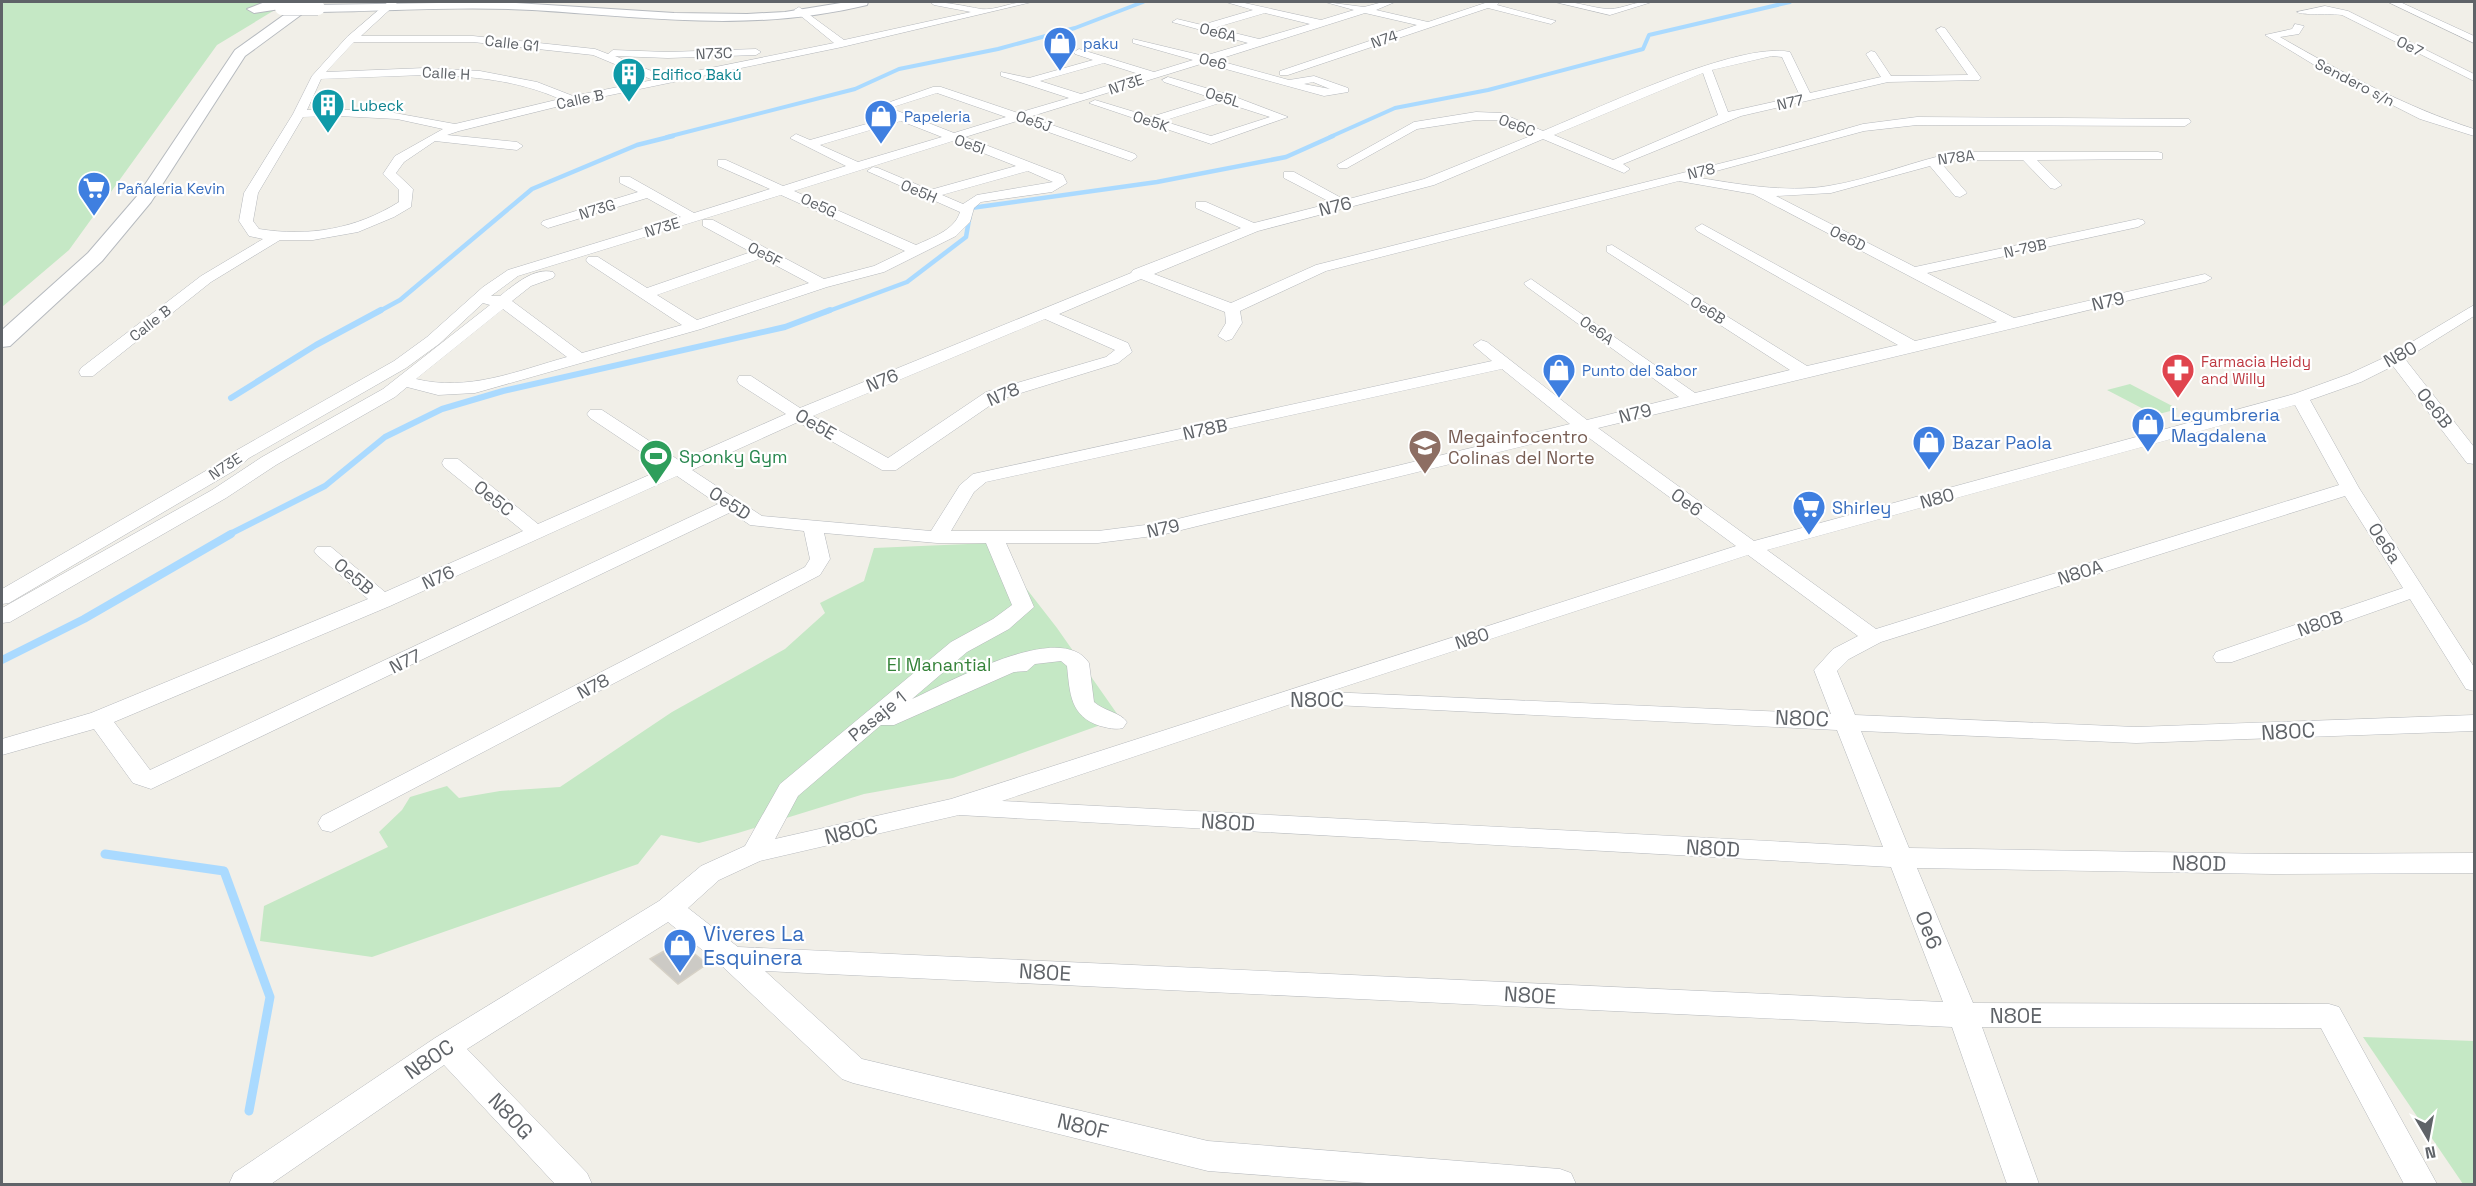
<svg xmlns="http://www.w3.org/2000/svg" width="2476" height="1186" viewBox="0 0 2476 1186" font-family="'Space Grotesk',sans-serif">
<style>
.green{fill:#c5e8c5}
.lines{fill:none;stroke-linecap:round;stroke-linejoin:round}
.stream-far4{stroke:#aadaff;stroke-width:4}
.stream-far3{stroke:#aadaff;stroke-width:4.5}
.stream-far2{stroke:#aadaff;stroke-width:6}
.stream-far1{stroke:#aadaff;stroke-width:8}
.stream{stroke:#aadaff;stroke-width:9}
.building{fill:#cccac5;stroke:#d6d1c6;stroke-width:1.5}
.street-casing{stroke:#b5b8bc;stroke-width:1}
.secondary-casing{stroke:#b6babf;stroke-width:2}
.street{fill:#fff;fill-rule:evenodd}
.secondary{fill:#fff;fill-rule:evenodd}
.secondary-bridge-casing{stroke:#b6babf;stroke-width:15;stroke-linecap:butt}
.secondary-bridge{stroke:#fff;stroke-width:14}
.labels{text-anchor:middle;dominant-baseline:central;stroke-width:4.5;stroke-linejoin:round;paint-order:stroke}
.far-street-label{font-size:15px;fill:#5f6368;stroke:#fff}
.far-shop-label{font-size:15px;fill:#366cbe;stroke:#fff;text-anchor:start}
.far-culture-label{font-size:15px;fill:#0d838f;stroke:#fff;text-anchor:start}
.far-health-label{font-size:15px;fill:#be3a42;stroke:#fff;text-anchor:start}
.street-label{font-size:18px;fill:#5f6368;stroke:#fff}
.shop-label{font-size:18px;fill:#366cbe;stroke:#fff;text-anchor:start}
.education-label{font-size:18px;fill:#785e54;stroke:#fff;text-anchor:start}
.leisure-label{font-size:18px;fill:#27864d;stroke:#fff;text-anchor:start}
.park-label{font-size:18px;fill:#348238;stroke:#fff}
.near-street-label{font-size:21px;fill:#5f6368;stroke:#fff}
.near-shop-label{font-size:21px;fill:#366cbe;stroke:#fff;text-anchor:start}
</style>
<rect width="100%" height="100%" fill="#f1efe8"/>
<path class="green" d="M 2,2 L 288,2 L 217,45 L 69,250 L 2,307 Z
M 2130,384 L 2178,409 L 2155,415 L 2107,390 Z
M 991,543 L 1057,628 L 1120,718 L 953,778 L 864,794 L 738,833 L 699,843 L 661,835 L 638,864 L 372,957 L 260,941 L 264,906 L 388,847 L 379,832 L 402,810 L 410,797 L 447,786 L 459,798 L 500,791 L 560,787 L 672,712 L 785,649 L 825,613 L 820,603 L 864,581 L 874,548 Z
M 2363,1037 L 2474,1041 L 2474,1184 L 2463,1184 Z"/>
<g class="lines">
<path class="stream-far4" d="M 667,137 L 855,89 L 899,69 L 998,49 L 1075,28 L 1143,2
M 1330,137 L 1395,108 L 1488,90 L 1643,49 L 1649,35 L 1790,2"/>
<path class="stream-far3" d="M 378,312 L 400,300 L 532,189 L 637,145 L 673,136
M 826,312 L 907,282 L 966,237 L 971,208 L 1157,182 L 1286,157 L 1333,136"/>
<path class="stream-far2" d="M 231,398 L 316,345 L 381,310
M 228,535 L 325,486 L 385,437 L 442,409 L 503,391 L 785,327 L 830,310"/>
<path class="stream-far1" d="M 2,660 L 84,619 L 231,534"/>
<path class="stream" d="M 105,854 L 224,871 L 270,997 L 249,1111"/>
</g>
<path class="building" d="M 671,947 L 691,951 L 707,964 L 678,984 L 650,959 Z"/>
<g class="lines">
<g class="street-casing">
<path id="street" d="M 388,2 L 398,2 L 361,36 L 473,36 L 595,49 L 608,54 L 613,50 L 668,52 L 756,49 L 761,52 L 756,55 L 668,58 L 615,56 L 666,77 L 834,43 L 796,12 L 794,10 L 799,7 L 844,40 L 971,12 L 934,5 L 930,2 C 948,2 964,6 981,9 C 996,11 1015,0 1032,2 L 842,47 L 572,103 L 459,131 L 447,135 L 517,142 L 523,146 L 517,150 L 435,141 L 404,162 L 396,173 L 413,189 L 411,207 L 394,217 L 358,232 L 313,240 L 280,240 L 211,282 L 93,376 L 81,376 L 79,372 L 81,368 L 201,276 L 263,239 L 249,236 L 239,221 L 244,193 L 293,114 L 312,76 L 347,37 ZM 354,42 L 473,42 L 593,55 L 653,80 L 573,96 L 537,82 L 480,71 L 425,68 L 326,72 ZM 425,75 C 473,76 517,80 560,99 L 455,124 L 378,110 L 307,110 L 321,79 ZM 339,116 L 397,119 L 443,129 L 395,156 L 383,174 L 399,190 L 399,202 C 356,229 309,237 259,229 L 253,221 L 258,193 L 303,117 Z
M 1226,2 L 1240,2 L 1321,20 L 1354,10 L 1325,2 L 1364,7 L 1383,2 L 1395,2 L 1376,10 L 1428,22 L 1488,2 L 1500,2 L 1497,5 L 1556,21 L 1551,24 L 1488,8 L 1288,75 L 1280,75 L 1280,71 L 1417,25 L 1365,13 L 1216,60 L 1289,80 L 1314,76 L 1348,88 L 1348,92 L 1324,96 L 1204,63 L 1029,117 L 1135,154 L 1137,157 L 1131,161 L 1017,121 L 965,137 L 1063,175 L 1067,183 L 1052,192 L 981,202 L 974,208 L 970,222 L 956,236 L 884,272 L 827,287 L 701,329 L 475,393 L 438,395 L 407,387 L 395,397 L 276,465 L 226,498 L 10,622 L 2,623 L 2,608 L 212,490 L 262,457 L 383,389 L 490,305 L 483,303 L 439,344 L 406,368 L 249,458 L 235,470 L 9,603 L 2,604 L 2,589 L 221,462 L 237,450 L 394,361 L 427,337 L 483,287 L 508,270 L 681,217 L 647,198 L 548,228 L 541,224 L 543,221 L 638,192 L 620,183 L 620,177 L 630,177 L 694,213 L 770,189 L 718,166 L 718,160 L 726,160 L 783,186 L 846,166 L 790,138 L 796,134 L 810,140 L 891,117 L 873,108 L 933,87 L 941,87 L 1018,113 L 1069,98 L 1001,76 L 1001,72 L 1029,78 L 1093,60 L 1075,54 L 1074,52 L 1079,49 L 1154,72 L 1193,60 L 1133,43 L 1133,39 L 1204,56 L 1248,43 L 1172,22 L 1177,19 L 1202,25 L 1253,10 ZM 1265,13 L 1310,24 L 1259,39 L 1214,28 ZM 1104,63 L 1142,75 L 1081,94 L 1040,81 ZM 1313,82 L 1330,89 L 1304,84 ZM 937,93 L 1006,117 L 954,133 L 890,108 ZM 901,121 L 942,137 L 858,162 L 820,145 ZM 953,141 L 1016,166 L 930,190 L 878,168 L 873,167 L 867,171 L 960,212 C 955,230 931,238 916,245 L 794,191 ZM 1028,171 L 1053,182 L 977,195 L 963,204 L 942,195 ZM 781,195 L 905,251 L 874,266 L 824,279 L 713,220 L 703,220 L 703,226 L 751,252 L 647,288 L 598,257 L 588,257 L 586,260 L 588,263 L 682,325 L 582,353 L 512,301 L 531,286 L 553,278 L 555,275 L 553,272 C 534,267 514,285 500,296 L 491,296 L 518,276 ZM 762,258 L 809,283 L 697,320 L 657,295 ZM 503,309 L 567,357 C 517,371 468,392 416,379 Z
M 1555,2 C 1574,0 1590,8 1609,9 C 1623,9 1637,0 1652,2 L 1610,15 Z
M 2388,2 L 2400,2 L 2474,36 L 2474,43 Z
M 2325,6 L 2348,11 L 2474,74 L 2474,81 L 2342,15 C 2331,13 2303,16 2297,12 Z
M 2295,24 L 2304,26 L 2299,34 L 2280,37 C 2343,73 2406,107 2474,129 L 2474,136 L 2420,119 L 2321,69 L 2265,35 L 2292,29 Z
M 1941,27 L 1945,28 L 1981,78 L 1979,80 L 1888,82 L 1741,116 L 1623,164 L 1630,169 L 1624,173 L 1543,139 L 1434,185 L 1258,231 L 1154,274 L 1231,303 L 1316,265 L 1754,155 L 1863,124 L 1917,117 L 2189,119 L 2191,122 L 2185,126 L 1917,125 L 1864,131 L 1694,177 C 1739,184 1783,193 1828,186 C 1873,179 1915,160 1958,152 L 2158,152 L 2162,153 L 2162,159 L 2037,160 L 2062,185 L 2055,189 L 2050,188 L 2023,160 L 1958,160 L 1941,163 L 1967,193 L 1960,197 L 1955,196 L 1930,166 L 1831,193 L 1776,196 L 1915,267 L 2138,219 L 2143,220 L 2145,223 L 2138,227 L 1927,273 L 2014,318 L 2205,274 L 2212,278 L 2205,282 L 1598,428 L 1754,541 L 2294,394 L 2349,374 L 2390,355 L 2474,305 L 2474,316 L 2405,359 L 2474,447 L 2474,464 L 2467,463 L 2393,366 L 2361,382 L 2310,400 L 2359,488 L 2474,667 L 2474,691 L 2466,689 L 2410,599 L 2232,662 L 2216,662 L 2213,657 L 2216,652 L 2403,588 L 2345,496 L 1881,642 L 1849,659 L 1837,671 L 1855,715 L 2136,727 L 2474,715 L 2474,731 L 2136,743 L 1861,731 L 1909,848 L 2273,854 L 2474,853 L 2474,873 L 2273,874 L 1917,868 L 1973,1003 L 2329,1004 L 2339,1007 L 2437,1184 L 2404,1184 L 2321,1028 L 1982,1027 L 2039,1184 L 2007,1184 L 1952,1027 L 765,971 L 862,1059 L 1208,1141 L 1560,1169 L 1571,1173 L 1576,1184 L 1380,1184 L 1208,1171 L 853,1083 L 842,1079 L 722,966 L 668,922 L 467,1049 L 587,1173 L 592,1184 L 555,1184 L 444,1065 L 271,1184 L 229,1184 L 234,1173 L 435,1038 L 659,901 L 701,866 L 745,846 L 780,784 L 951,642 L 993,619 L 1012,605 L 986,543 L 937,543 L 824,533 L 830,559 L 820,575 L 331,832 L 322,830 L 318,823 L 322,816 L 805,567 L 810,559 L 804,531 L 750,525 L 731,512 L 151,789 L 133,783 L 94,729 L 2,755 L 2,739 L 91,713 L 368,599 L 317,555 L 314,551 L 317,547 L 331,547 L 385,592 L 523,531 L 444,467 L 442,463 L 444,459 L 458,459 L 538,524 L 665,468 L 590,418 L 587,414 L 590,410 L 602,410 L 680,461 L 786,414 L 739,384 L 737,380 L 739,376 L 751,376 L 800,408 L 1131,273 L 1133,270 L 1241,228 L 1196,208 L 1196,202 L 1206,202 L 1254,223 L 1332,203 L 1284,178 L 1284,172 L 1294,172 L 1345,200 L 1424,179 L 1533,135 L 1499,120 L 1476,120 L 1417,129 L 1347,168 L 1339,168 L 1337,165 L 1414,122 L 1476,112 L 1501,113 L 1543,131 C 1597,109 1738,41 1790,52 L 1810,93 L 1881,77 L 1866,54 L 1871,51 L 1875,52 L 1891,76 L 1968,75 L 1936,30 ZM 1772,56 L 1782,57 L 1800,96 L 1728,112 L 1712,70 ZM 1703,73 L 1718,115 L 1613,160 L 1554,135 ZM 1679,181 L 1753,194 L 1997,322 L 1915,341 L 1702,224 L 1695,228 L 1697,231 L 1898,345 L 1807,366 L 1612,245 L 1607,246 L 1607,252 L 1790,370 L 1695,393 L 1531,279 L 1524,283 L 1526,286 L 1679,397 L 1587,420 L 1487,342 L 1481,340 L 1473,345 L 1492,361 L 973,474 L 960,485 L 931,531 L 762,516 L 692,470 L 798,422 L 882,470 L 896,470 L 998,400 L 1118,363 L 1132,352 L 1128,343 L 1059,314 L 1141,279 L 1225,312 L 1226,323 L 1218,336 L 1226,341 L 1232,339 L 1242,323 L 1240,311 L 1326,271 ZM 1045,319 L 1115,350 L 1106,357 L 986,392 L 888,458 L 813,416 ZM 1502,369 L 1570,424 L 1161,523 L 1098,531 L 951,531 L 974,492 L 986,482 ZM 2295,405 L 2339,485 L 1876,629 L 1767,550 ZM 1581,432 L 1736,546 L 951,799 L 775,839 L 798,796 L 881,725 L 894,725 L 1014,672 L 1027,671 L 1035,664 L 1061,661 L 1067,666 C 1070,694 1070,716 1100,726 C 1109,728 1114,730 1123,728 L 1127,722 C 1120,712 1104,711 1094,702 L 1089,663 C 1061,619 948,683 912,699 L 967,652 L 1009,629 L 1034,607 L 1006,543 L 1098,543 L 1161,535 ZM 677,476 L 718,504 L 150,770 L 114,722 L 390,606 ZM 1748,555 L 1858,636 L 1833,649 L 1814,670 L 1831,714 L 1328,692 ZM 1294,703 L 1837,730 L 1883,847 L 1002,801 ZM 959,815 L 1891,867 L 1943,1002 L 738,947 L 688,908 L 719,880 L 760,861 Z
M 1168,77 L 1230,95 L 1288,117 L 1211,144 L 1089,103 L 1095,100 L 1151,117 L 1212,98 L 1164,82 L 1162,80 ZM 1223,102 L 1270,117 L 1211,136 L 1163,121 Z"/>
</g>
<g class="secondary-casing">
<path id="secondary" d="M 265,2 L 280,3 L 282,6 L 280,9 L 254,13 L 247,9 Z
M 302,2 L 316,2 L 314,5 L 501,2 L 674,13 L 747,14 L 785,12 L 847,2 L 868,2 L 867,5 C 752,33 647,17 532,10 C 461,6 389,11 318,12 L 313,11 L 313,6 L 245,56 L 151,202 L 102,261 L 10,346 L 2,347 L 2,330 L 88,253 L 138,195 L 235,50 Z"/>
</g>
<use href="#street" class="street"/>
<use href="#secondary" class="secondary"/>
<g class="secondary-bridge-casing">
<path id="secondary-bridge" d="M 282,8 L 318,8"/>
</g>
<use href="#secondary-bridge" class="secondary-bridge"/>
</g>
<defs>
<g id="shop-pin" transform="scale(1.725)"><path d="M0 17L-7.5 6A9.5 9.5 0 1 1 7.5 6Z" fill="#3f7fe0" stroke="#fff"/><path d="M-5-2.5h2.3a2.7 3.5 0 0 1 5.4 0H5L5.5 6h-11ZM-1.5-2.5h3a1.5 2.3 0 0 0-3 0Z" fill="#fff"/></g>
<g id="building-pin" transform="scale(1.725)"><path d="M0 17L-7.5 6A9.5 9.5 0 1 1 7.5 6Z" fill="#0f9aa8" stroke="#fff"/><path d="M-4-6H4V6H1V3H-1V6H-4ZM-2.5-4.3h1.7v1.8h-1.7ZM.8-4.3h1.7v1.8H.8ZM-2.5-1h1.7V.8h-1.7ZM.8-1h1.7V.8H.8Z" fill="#fff"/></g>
<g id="supermarket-pin" transform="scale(1.725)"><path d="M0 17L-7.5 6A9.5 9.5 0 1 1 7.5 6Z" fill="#3f7fe0" stroke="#fff"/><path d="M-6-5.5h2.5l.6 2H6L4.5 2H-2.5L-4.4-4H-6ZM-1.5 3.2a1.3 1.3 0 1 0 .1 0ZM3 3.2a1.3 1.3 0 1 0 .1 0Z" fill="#fff"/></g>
<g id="pharmacy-pin" transform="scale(1.725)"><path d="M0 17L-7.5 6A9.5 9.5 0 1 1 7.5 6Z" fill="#e0444e" stroke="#fff"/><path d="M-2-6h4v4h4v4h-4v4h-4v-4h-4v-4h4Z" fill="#fff"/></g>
<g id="school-pin" transform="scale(1.725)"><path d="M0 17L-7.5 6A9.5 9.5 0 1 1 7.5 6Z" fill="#8d6e63" stroke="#fff"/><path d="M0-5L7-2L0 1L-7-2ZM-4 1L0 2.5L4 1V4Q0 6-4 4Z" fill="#fff"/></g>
<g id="stadium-pin" transform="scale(1.725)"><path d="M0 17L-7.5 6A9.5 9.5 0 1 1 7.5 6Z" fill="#2e9e5b" stroke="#fff"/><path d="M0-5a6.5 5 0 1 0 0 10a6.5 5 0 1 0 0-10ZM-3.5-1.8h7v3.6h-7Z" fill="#fff"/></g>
</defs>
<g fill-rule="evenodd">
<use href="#shop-pin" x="1060" y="43"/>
<use href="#building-pin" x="629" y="74"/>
<use href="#building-pin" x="328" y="105"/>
<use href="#shop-pin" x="881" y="116"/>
<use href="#supermarket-pin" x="94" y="188"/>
<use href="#shop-pin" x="1559" y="370"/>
<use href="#pharmacy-pin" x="2178" y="370"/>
<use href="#shop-pin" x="2148" y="424"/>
<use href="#shop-pin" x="1929" y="442"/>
<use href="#school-pin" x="1425" y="446"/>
<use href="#stadium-pin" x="656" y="456"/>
<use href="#supermarket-pin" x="1809" y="507"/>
<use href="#shop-pin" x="680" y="945"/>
</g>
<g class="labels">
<g class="far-street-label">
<text transform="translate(1218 32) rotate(14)">Oe6A</text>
<text transform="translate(1384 39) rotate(-19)">N74</text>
<text transform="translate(512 43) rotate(6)">Calle G1</text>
<text transform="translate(2410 46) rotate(27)">Oe7</text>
<text transform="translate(714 53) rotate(-2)">N73C</text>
<text transform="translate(1213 61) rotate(15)">Oe6</text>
<text transform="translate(446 73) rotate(3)">Calle H</text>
<text transform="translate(2355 82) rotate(27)">Sendero s/n</text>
<text transform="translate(1126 84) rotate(-18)">N73E</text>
<text transform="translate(1223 97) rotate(17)">Oe5L</text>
<text transform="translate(580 99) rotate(-12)">Calle B</text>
<text transform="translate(1790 102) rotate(-12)">N77</text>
<text transform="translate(1034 121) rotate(19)">Oe5J</text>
<text transform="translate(1151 121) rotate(18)">Oe5K</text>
<text transform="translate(1517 125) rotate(21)">Oe6C</text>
<text transform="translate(970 144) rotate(20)">Oe5I</text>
<text transform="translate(1956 157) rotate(-7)">N78A</text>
<text transform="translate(1701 171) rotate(-13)">N78</text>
<text transform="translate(919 191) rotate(23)">Oe5H</text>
<text transform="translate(819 205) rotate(25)">Oe5G</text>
<text transform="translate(597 209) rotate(-17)">N73G</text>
<text transform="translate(662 227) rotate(-17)">N73E</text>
<text transform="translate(1848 238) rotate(27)">Oe6D</text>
<text transform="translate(2025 248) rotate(-12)">N-79B</text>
<text transform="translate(765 254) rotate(28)">Oe5F</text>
<text transform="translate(1708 310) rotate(33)">Oe6B</text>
<text transform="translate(150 323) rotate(-38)">Calle B</text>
<text transform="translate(1597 330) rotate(36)">Oe6A</text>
<text transform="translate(225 466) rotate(-33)">N73E</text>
</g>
<g class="far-shop-label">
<text x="1083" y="43">paku</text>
<text x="904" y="116">Papeleria</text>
<text x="117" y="188">Pañaleria Kevin</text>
<text x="1582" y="370">Punto del Sabor</text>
</g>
<g class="far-culture-label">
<text x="652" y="74">Edifico Bakú</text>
<text x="351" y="105">Lubeck</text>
</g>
<g class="far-health-label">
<text x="2201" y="361">Farmacia Heidy<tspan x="2201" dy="17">and Willy</tspan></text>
</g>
<g class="street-label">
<text transform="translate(1335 206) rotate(-14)">N76</text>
<text transform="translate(2108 301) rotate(-13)">N79</text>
<text transform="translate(2400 354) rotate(-29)">N80</text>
<text transform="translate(882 380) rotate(-22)">N76</text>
<text transform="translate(1003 394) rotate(-23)">N78</text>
<text transform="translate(2435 408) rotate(52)">Oe6B</text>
<text transform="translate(1635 413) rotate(-14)">N79</text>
<text transform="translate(816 424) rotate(30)">Oe5E</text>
<text transform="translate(1205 429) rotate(-12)">N78B</text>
<text transform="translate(494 498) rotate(39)">Oe5C</text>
<text transform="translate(1937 498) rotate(-15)">N80</text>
<text transform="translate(1687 502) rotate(36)">Oe6</text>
<text transform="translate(730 503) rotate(33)">Oe5D</text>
<text transform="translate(1163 528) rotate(-12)">N79</text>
<text transform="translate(2385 543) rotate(57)">Oe6a</text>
<text transform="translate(2080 572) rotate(-17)">N80A</text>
<text transform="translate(354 576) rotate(40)">Oe5B</text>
<text transform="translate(438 577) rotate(-24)">N76</text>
<text transform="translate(2320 623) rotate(-19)">N80B</text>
<text transform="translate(1472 638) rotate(-18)">N80</text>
<text transform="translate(405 661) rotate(-26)">N77</text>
<text transform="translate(593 686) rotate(-28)">N78</text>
<text transform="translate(877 716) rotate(-39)">Pasaje 1</text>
</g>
<g class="shop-label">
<text x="2171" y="414">Legumbreria<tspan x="2171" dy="21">Magdalena</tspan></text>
<text x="1952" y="442">Bazar Paola</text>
<text x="1832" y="507">Shirley</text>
</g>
<g class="education-label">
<text x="1448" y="436">Megainfocentro<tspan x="1448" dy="21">Colinas del Norte</tspan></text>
</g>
<g class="leisure-label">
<text x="679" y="456">Sponky Gym</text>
</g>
<g class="park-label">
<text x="939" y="664">El Manantial</text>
</g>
<g class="near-street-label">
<text x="1317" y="699">N80C</text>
<text transform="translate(1802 718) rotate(2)">N80C</text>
<text transform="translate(2288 731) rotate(-3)">N80C</text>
<text transform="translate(1228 822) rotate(3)">N80D</text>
<text transform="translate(851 831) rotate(-13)">N80C</text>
<text transform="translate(1713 848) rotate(3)">N80D</text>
<text transform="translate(2199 863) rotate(1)">N80D</text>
<text transform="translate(1929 930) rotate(68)">Oe6</text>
<text transform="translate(1045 972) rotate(3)">N80E</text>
<text transform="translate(1530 995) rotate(3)">N80E</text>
<text x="2016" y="1015">N80E</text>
<text transform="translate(429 1059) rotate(-34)">N80C</text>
<text transform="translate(511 1116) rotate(47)">N80G</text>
<text transform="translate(1083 1126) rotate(14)">N80F</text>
</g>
<g class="near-shop-label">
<text x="703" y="933">Viveres La<tspan x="703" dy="24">Esquinera</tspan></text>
</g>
</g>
<rect width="2476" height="1186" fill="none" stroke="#5f6368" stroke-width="6"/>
<g transform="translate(2428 1138) rotate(170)" stroke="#ffffff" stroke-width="4.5" paint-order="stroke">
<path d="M0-4.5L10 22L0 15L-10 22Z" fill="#5f6368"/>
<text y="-9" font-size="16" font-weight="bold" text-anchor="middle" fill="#5f6368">N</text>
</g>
</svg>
